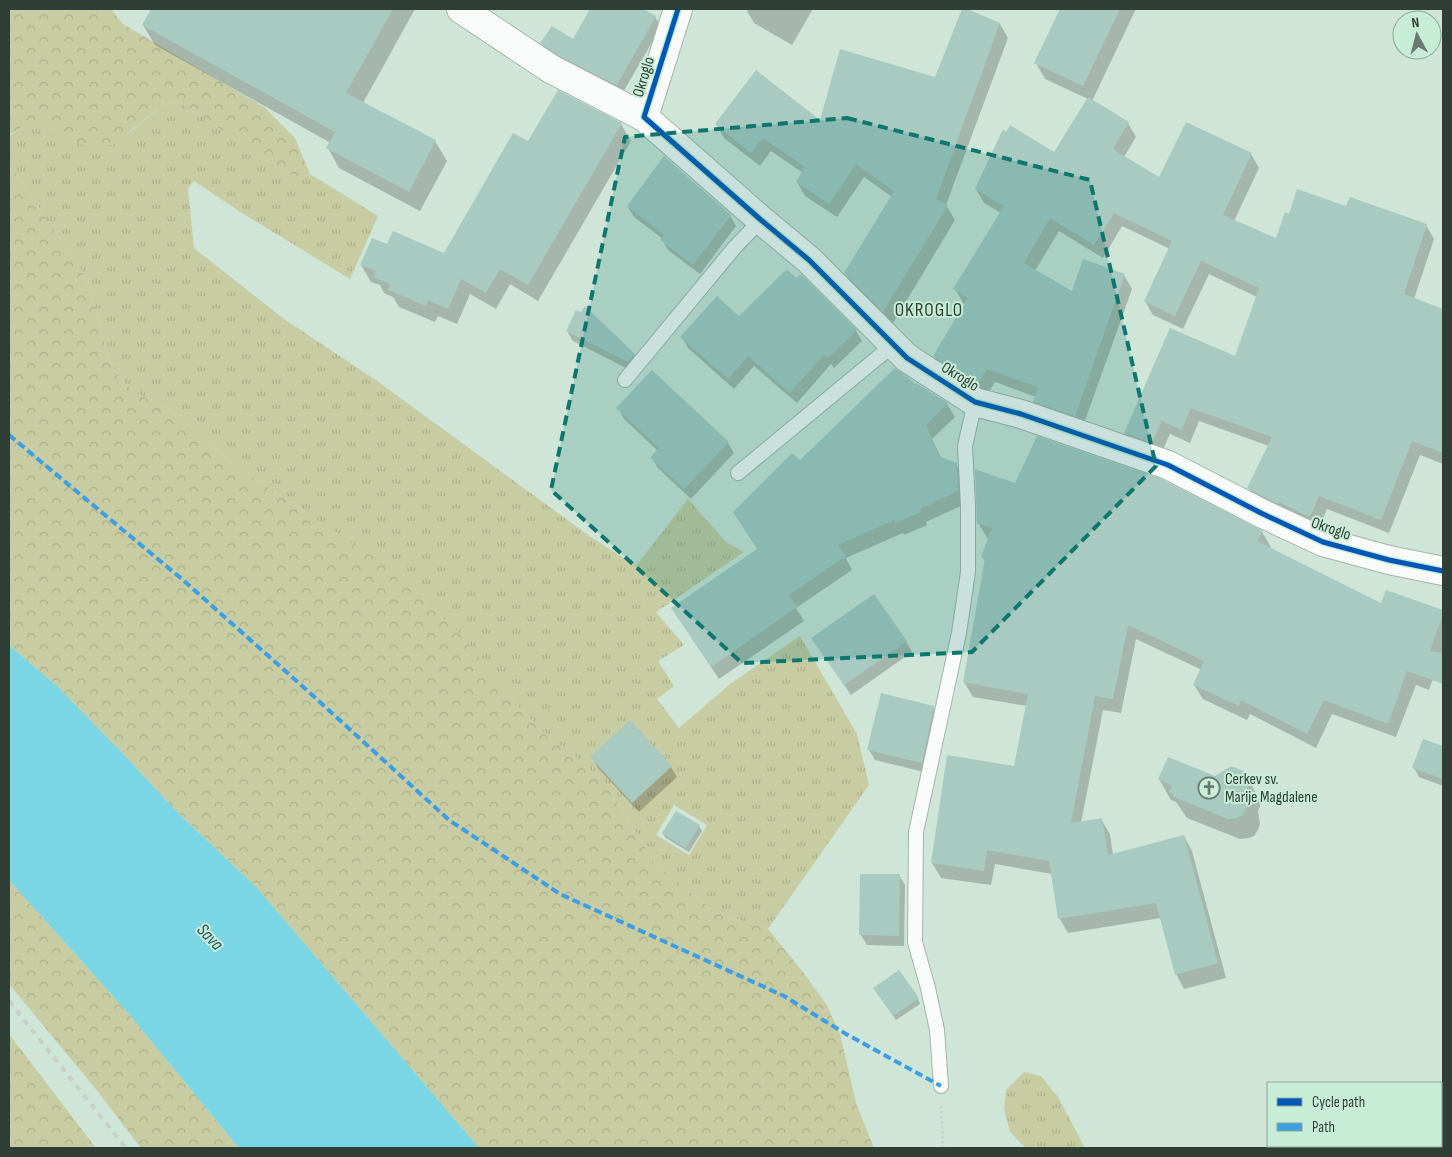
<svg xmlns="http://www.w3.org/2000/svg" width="1452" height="1157" viewBox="0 0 1452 1157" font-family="'Sofia Sans Condensed',sans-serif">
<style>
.grass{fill:url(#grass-tufts);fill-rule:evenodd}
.forest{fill:url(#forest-crowns)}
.water{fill:#7ad5e4}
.shadow{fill:#0003}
.building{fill:#a8cac1}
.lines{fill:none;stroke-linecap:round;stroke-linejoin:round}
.lane-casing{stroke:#a4b5aa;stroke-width:16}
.street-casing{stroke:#a4b5aa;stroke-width:30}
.path{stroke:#cdd3d0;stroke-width:3;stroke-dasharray:2.5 2.5;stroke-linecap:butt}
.lane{stroke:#f8fbf9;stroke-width:14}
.street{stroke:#f8fbf9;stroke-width:28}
.rail{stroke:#c8ceca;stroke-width:4;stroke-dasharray:6 6;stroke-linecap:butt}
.quiet{stroke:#3e9ee2;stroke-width:4;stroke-dasharray:8 4;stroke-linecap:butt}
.cycleway-casing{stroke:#c7edd6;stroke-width:8}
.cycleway{stroke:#0057b8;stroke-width:5}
.marked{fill:#0f766e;fill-opacity:0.2;stroke:#0f766e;stroke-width:4;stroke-dasharray:10 6;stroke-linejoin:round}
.labels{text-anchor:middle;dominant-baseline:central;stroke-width:4;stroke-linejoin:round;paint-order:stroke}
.street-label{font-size:16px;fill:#303f36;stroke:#c7edd6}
.poi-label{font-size:16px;fill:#303f36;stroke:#c7edd6;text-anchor:start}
.water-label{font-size:18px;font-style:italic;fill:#245763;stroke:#c7edd6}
.quarter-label{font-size:19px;letter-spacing:1px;fill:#303f36;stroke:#c7edd6}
</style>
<defs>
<pattern id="grass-tufts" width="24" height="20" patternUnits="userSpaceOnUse" patternTransform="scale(1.25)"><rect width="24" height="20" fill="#c7cca2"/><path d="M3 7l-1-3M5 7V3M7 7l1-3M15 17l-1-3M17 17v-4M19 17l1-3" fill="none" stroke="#abb08c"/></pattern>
<pattern id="forest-crowns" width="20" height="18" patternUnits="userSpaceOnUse" patternTransform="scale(1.25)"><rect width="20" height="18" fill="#c7cca2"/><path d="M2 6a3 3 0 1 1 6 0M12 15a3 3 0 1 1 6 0" fill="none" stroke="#abb08c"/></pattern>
</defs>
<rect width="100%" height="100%" fill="#cfe5d8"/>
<path class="grass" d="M 178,101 L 267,160 L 295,177 L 310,174 L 378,216 L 350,279 L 242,213 L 194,181 L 188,189 L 194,248 L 284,319 L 380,383 L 588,535 L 636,566 L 688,499 L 726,542 L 744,552 L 656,612 L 684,645 L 658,661 L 674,686 L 657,699 L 679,728 L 730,684 L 800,636 L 857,734 L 869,785 L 768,929 L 715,912 L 654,862 L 605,783 L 568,750 L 548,737 L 504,692 L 308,514 L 236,466 L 171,410 L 132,391 L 117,374 L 107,354 L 96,307 L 80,267 L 9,164 L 9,136 L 24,126 L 42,123 L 69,140 L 128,134 L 163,105 ZM 674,805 L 707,825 L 689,855 L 656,835 Z
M 1024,1072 L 1041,1076 L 1058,1097 L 1085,1148 L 1026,1148 L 1010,1132 L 1004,1109 L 1006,1090 Z"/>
<path class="forest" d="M 9,9 L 111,9 L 123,24 L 264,107 L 295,138 L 310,174 L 295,177 L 267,160 L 178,101 L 163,105 L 113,145 L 100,147 L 85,146 L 69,140 L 42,123 L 24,126 L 9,135 Z
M 9,164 L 80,267 L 96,307 L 107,354 L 117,374 L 132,391 L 171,410 L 236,466 L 308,514 L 382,562 L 462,635 L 504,692 L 548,737 L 568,750 L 605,783 L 654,862 L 715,912 L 768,929 L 803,972 L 826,1004 L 840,1034 L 856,1103 L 874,1148 L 479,1148 L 257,888 L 178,813 L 126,757 L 58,687 L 9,645 Z
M 9,880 L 129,1014 L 239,1148 L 141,1148 L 95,1088 L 9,984 Z
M 9,1034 L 96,1148 L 9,1148 Z"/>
<path class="water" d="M 9,645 L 58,687 L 126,757 L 178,813 L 257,888 L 479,1148 L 239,1148 L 129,1014 L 9,880 Z"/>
<path class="shadow" d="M 152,9 L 415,9 L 363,103 L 435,141 L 447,161 L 420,211 L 339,168 L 328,148 L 331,143 L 155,45 L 143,25 Z
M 592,9 L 641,9 L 655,17 L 661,27 L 622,94 L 547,53 L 542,43 L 573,41 Z
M 749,9 L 813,9 L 792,45 L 754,23 L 747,11 Z
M 963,9 L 1000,24 L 1008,38 L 946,205 L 955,220 L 892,325 L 854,287 L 845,273 L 892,197 L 864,177 L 837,217 L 805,196 L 797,182 L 803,173 L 771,151 L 760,166 L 724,138 L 716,124 L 821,122 L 935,79 Z
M 1062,9 L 1136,9 L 1092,101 L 1128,123 L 1136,137 L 1124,157 L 1160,179 L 1251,154 L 1259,168 L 1234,221 L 1277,240 L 1290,215 L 1347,208 L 1426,225 L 1434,239 L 1414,299 L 1443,311 L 1443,464 L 1420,455 L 1389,533 L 1327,509 L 1318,530 L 1257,502 L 1249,488 L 1269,446 L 1199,421 L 1190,443 L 1170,434 L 1160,456 L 1133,447 L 1125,433 L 1236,358 L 1257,297 L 1209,274 L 1183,329 L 1153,315 L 1145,301 L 1170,249 L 1122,226 L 1103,258 L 1059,231 L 1035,271 L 1072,293 L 1124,275 L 1132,289 L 1082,429 L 1042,416 L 1034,402 L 1036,397 L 995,382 L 985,398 L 942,370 L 934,356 L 966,305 L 963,303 L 955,289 L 1001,213 L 984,203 L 976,189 L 1055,154 L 1088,99 L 1045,79 L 1036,63 Z
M 558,92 L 621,124 L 631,141 L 538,301 L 510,284 L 496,309 L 470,294 L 457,324 L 438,316 L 435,322 L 399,307 L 393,297 L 384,293 L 380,285 L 371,282 L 361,265 L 388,246 L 444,255 L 529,143 Z
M 628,207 L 730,215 L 736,226 L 700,274 L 668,250 L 662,240 L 663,239 L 634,217 Z
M 739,318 L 856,331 L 862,341 L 834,368 L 831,364 L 797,403 L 754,366 L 734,389 L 688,348 L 682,337 Z
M 567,331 L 634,354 L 641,365 L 634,372 L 573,341 Z
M 917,384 L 947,404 L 955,417 L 932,439 L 942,459 L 956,464 L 964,477 L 965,504 L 926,522 L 927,525 L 904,535 L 903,533 L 846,558 L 852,570 L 796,608 L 804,621 L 719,679 L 673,609 L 758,550 L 800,462 Z
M 618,408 L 728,443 L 734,453 L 691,499 L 658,468 L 652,458 L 658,451 L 624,419 Z
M 1015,485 L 1262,532 L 1271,547 L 1269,549 L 1382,605 L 1386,592 L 1443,611 L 1443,651 L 1429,690 L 1416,685 L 1396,737 L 1332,714 L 1316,748 L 1250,714 L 1247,720 L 1203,699 L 1194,685 L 1202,670 L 1136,639 L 1121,713 L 1103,710 L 1081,823 L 1101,819 L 1110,834 L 1113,855 L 1184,836 L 1192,851 L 1226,978 L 1184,989 L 1176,974 L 1161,918 L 1068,933 L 1060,919 L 1052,874 L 995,864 L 991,885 L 941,878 L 932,863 L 1015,767 L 1027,706 L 973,697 L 964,682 L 986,563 L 982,557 L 989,539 L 987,538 L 979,524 Z
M 812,639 L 906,641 L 912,652 L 851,695 Z
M 933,707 L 940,718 L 928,773 L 875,760 L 869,750 Z
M 630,722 L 671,767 L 677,777 L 639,812 L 598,768 L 592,757 Z
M 1424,741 L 1443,748 L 1443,786 L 1419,777 L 1414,768 Z
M 1245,773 L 1260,801 L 1260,806 L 1258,811 L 1260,824 L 1258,830 L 1254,836 L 1249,838 L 1240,839 L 1187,818 L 1176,802 L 1171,800 L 1159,779 L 1216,778 Z
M 699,826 L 702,831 L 689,852 L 666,838 L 663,834 Z
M 899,875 L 905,885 L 904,946 L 867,945 L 861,935 Z
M 878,993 L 918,999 L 920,1004 L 896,1020 Z"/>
<path class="building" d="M 151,9 L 393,9 L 346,93 L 436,140 L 409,192 L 326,148 L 335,132 L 142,25 Z
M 590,9 L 643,9 L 656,16 L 617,85 L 559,56 L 540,43 L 552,26 L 573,39 Z
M 962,9 L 967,9 L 1000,23 L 936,199 L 948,205 L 883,312 L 844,273 L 894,191 L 856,164 L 829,204 L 796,182 L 805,167 L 763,138 L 751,153 L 715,124 L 756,70 L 820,120 L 840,49 L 935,77 Z
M 1060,9 L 1120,9 L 1083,86 L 1034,63 Z
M 558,90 L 622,123 L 528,285 L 500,269 L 486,293 L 461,279 L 448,309 L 428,300 L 426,306 L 388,290 L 390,284 L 373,277 L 376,271 L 360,265 L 372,238 L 387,244 L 393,231 L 444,253 L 513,133 L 528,141 Z
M 1088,97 L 1129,122 L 1113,149 L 1159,177 L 1186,122 L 1252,153 L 1223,215 L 1276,238 L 1285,212 L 1289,214 L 1297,189 L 1346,206 L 1350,197 L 1427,224 L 1404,294 L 1443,309 L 1443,453 L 1412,441 L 1381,520 L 1319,496 L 1310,517 L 1279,502 L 1278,504 L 1247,488 L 1272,437 L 1191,408 L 1182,430 L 1162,421 L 1152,443 L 1124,433 L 1170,328 L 1235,356 L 1259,288 L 1201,261 L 1175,316 L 1144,301 L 1172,241 L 1114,213 L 1094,245 L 1050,218 L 1024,263 L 1072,291 L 1083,259 L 1125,274 L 1075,416 L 1033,402 L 1038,387 L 987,369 L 977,385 L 933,356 L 968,298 L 953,289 L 1004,206 L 975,189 L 1003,129 L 1006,132 L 1010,125 L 1054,152 Z
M 664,156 L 731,215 L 693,265 L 660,240 L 664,235 L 627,206 Z
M 787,269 L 796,278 L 801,274 L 857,330 L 828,358 L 824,355 L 790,393 L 748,356 L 728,379 L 680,337 L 717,296 L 739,316 Z
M 585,306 L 635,354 L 628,362 L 566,331 L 576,310 L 581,312 Z
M 895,368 L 909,378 L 915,384 L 916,383 L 948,403 L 926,425 L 940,457 L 957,463 L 958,491 L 920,509 L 921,512 L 896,523 L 894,520 L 838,545 L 846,556 L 789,595 L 797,607 L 711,667 L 671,608 L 757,549 L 733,512 L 792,453 L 800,460 Z
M 652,370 L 729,442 L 684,489 L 650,458 L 659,448 L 616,408 Z
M 1037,436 L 1162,479 L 1263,531 L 1257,541 L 1381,603 L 1386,590 L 1443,610 L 1443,615 L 1430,651 L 1443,653 L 1443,684 L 1407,671 L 1388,724 L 1324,700 L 1307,734 L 1241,700 L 1239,706 L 1193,685 L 1204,661 L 1128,625 L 1113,699 L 1095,696 L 1071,823 L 1102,818 L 1108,855 L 1184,835 L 1218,963 L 1175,975 L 1156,903 L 1058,919 L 1049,861 L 987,850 L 984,871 L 931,863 L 947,755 L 1014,766 L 1028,694 L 963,682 L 985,559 L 981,557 L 992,528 L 977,524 L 975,469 L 1015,483 Z
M 874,594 L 907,641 L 844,685 L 811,638 Z
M 881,693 L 934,706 L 922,763 L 867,750 Z
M 630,720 L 672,766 L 632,803 L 590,757 Z
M 1423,739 L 1443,746 L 1443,779 L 1412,768 Z
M 1168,757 L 1215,776 L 1231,766 L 1246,772 L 1249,779 L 1249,785 L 1247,789 L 1248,803 L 1246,809 L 1242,815 L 1237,818 L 1228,819 L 1174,797 L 1174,795 L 1169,792 L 1172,786 L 1158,779 Z
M 676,811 L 700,825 L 686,848 L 662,833 Z
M 860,874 L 900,874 L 899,936 L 859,935 Z
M 899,970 L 919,998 L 893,1016 L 873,988 Z"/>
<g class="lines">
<g class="lane-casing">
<path id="lane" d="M 625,380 L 735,247 L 761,220
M 738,473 L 893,345
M 941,1086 L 937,1030 L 928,988 L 915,942 L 916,832 L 959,633 L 968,572 L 968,507 L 965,446 L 975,402
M 1443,1148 L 1443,1146"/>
</g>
<g class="street-casing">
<path id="street" d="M 461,9 L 551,69 L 644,117
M 678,9 L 644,117 L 761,220 L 809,260 L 907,358 L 975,402 L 1021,414 L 1168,465 L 1261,513 L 1323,542 L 1389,560 L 1443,571"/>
</g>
<path class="path" d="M 941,1106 L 943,1148"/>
<use href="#lane" class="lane"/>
<use href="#street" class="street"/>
<path class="rail" d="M 9,1001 L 126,1148"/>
<path class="quiet" d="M 9,435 L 183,580 L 310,693 L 449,820 L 560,894 L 784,996 L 846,1034 L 941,1086"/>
<g class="cycleway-casing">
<path id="cycleway" d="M 678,9 L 644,117 L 761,220 L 809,260 L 907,358 L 975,402 L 1021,414 L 1168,465 L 1261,513 L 1323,542 L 1389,560 L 1443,571"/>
</g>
<use href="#cycleway" class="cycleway"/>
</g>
<path class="marked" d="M 847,118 L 1090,180 L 1156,466 L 972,652 L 742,663 L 551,490 L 625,137 Z"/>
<defs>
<g id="church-ring" transform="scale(1.125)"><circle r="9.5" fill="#c7edd6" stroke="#68796f" stroke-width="1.5"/><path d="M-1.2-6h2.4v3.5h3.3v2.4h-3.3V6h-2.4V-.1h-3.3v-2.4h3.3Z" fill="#68796f"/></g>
</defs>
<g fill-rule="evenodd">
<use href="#church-ring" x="1209" y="788"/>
</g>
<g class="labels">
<g class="street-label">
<text transform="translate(644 77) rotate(-73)">Okroglo</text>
<text transform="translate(960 377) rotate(32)">Okroglo</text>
<text transform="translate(1331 529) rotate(19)">Okroglo</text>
</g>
<g class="poi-label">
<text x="1225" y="779">Cerkev sv.<tspan x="1225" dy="18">Marije Magdalene</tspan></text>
</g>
<g class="water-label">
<text transform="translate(210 937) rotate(46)">Sava</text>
</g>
<g class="quarter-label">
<text x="929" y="310">OKROGLO</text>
</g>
</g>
<rect width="1452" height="1157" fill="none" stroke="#303f36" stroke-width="20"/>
<rect x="1267" y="1082" width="175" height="65" fill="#c7edd6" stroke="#8ba796"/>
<rect x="1277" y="1098" width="25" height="8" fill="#0057b8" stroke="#8ba796"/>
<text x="1312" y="1107" font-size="15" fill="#303f36">Cycle path</text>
<rect x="1277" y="1123" width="25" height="8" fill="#3e9ee2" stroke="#8ba796"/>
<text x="1312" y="1132" font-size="15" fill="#303f36">Path</text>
<g transform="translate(1417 35) rotate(353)"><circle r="24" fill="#c7edd6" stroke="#8ba796"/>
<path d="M0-4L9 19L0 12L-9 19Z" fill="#68796f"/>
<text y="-8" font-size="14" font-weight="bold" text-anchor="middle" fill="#303f36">N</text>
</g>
</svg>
